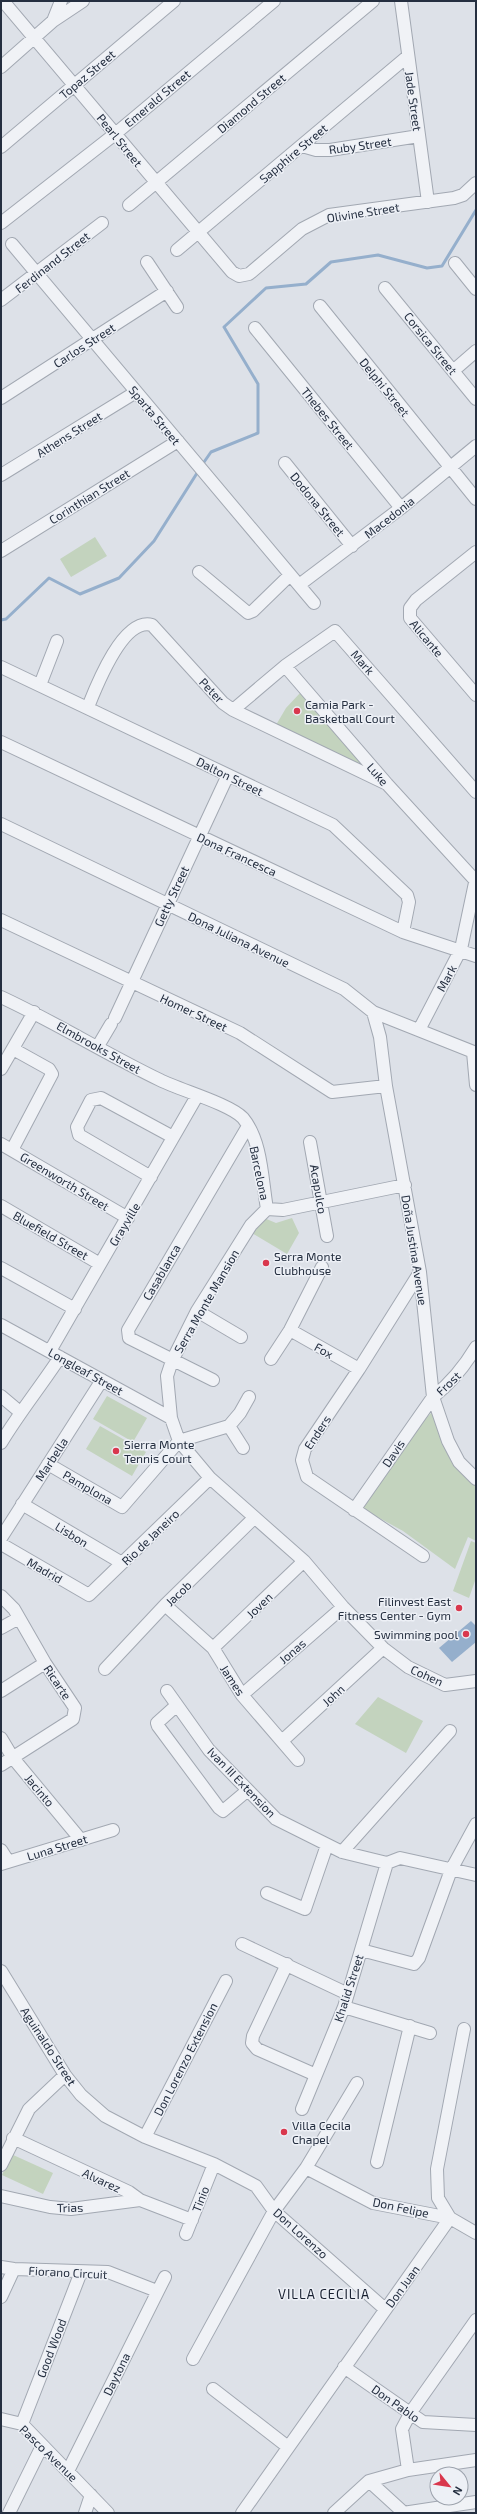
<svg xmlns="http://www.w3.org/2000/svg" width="477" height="2514" viewBox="0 0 477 2514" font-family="'Exo 2',sans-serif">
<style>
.green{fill:#c3d3be}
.water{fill:#95afcc}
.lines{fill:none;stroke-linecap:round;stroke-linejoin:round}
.stream{stroke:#95afcc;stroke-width:3}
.minor-casing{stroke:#a2a8b2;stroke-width:14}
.minor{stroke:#f0f2f6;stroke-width:12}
.poi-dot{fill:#d9374d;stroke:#edf0f6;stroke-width:1.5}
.labels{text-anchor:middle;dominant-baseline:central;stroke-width:3;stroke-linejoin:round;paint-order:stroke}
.street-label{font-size:12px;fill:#252f40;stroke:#edf0f6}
.poi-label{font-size:12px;fill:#252f40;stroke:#edf0f6;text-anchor:start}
.neighbourhood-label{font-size:13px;letter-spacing:1px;fill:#182031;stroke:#edf0f6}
</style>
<rect width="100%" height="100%" fill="#dde1e8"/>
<path class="green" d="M 95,537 L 107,556 L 71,577 L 60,559 Z
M 300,693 L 360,762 L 358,766 L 276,725 L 286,708 Z
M 264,1218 L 276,1223 L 292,1218 L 299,1233 L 287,1254 L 252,1233 Z
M 107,1396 L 147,1418 L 133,1442 L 93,1419 Z
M 436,1408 L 476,1483 L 476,1541 L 468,1537 L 455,1569 L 403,1531 L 361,1508 L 424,1420 Z
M 100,1426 L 146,1452 L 132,1476 L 86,1449 Z
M 471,1541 L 476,1543 L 476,1578 L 469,1598 L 453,1591 Z
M 378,1697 L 423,1721 L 406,1753 L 355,1724 Z
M 11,2154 L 53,2173 L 43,2194 L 2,2175 Z"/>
<path class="water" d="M 471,1621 L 476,1626 L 476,1642 L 452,1662 L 439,1648 Z"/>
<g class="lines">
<path class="stream" d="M 202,465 L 211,452 L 258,433 L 258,384 L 224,327 L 266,288 L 306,284 L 331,262 L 378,255 L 427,268 L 442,266 L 476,210
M 1,620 L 6,619 L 49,578 L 80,594 L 119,578 L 154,541 L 199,470"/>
<g class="minor-casing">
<path id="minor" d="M 3,1 L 232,272 L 239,276 L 249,274 L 302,229 L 329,215 L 454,198 L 463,195 L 476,183
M 401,1 L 428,202
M 53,21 L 61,1
M 1,67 L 53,21 L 83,1
M 302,146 L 316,150 L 330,150 L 419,136
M 1,147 L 174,1
M 129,205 L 373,1
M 1,223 L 115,134 L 274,1
M 12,244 L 314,603
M 177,250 L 408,56
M 147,262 L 177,307
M 455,263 L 476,289
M 385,288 L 476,399
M 1,300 L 102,223
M 320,306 L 476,499
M 255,328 L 401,508
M 453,371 L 476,351
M 1,398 L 167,291
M 285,463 L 352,546
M 1,475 L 136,392
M 1,551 L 178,441
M 476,552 L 416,600 L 410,608 L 410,618 L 476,695
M 199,572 L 248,613 L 253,611 L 290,575
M 299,585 L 401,508 L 476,446
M 285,666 L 387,784 L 474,879
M 1,667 L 333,825 L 407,895 L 409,902 L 403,932
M 40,685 L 57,641
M 88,707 C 96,687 123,617 152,625 L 223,703 L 233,710 L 387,784
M 233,710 L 285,666 L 335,631 L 476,792
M 1,742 L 403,932 L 476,956
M 1,824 L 344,989 L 373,1012 L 476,1053
M 1,920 L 240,1033 L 332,1092 L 386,1086
M 1,997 C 55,1022 106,1054 160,1080 C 180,1090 230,1104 243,1118 C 262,1141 262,1180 267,1209
M 373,1012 L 380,1037 L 386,1086 L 420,1272 L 433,1397 L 448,1441 L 459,1462 L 476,1479
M 115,1018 L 228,775
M 419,1030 L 461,949 L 476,878
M 98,1046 L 111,1024
M 473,1052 L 476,1085
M 1,1069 L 34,1012
M 310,1142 L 327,1236
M 1,1144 L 128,1218
M 12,1150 L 52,1074 L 49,1069 L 13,1049
M 151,1177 L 79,1135 L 77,1127 L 91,1100 L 101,1098 L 173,1137
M 405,1185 L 283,1210 L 267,1209 L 251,1225 L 197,1311 L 172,1361 L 167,1376 L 171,1418 L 179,1441 L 210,1478 L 304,1561 L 343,1607 L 383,1648 L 408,1667 L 445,1685 L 476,1681
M 1,1206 L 100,1264
M 1,1268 L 75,1309
M 420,1272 L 359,1369 L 305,1449 L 302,1460 L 307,1477 L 423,1556
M 197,1311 L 241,1337
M 1,1325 L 171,1418
M 290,1330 L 359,1369
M 50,1351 L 197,1096
M 271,1359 L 290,1330 L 322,1267
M 213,1380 L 129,1338 L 128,1330 L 248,1126
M 1,1396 L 20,1412
M 229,1426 L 243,1448
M 1,1443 C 19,1413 41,1386 60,1357
M 48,1464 L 122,1507 L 179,1441 L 229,1426 L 240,1413 L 249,1397
M 22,1504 L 122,1563
M 354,1510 L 433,1397 C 451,1383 464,1367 476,1347
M 1,1538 L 102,1380
M 1,1544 L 89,1595 L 210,1478
M 1,1596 L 14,1609 L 45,1663 L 75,1708 L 73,1719 L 1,1765
M 165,1605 L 213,1648 L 242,1695 L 298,1760
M 1,1628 L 19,1618
M 213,1648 L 304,1561
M 105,1669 L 165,1605 L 254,1518
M 1,1691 L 45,1663
M 167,1691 L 209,1750 L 276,1819 L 342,1852 L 387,1863 L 400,1858 L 476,1875
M 242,1695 L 343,1607
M 177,1705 L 157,1723 L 158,1726 L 219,1808 L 223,1811 L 248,1790
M 1,1738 L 13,1758 L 81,1840
M 282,1741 L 383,1648
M 1,1850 L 8,1861
M 342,1852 L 450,1731
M 1,1864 L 113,1830
M 267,1893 L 305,1909 L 327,1845
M 242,1944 L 348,1994
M 361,1950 L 414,1964 L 419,1958 L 451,1870 L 476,1824
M 287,1964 L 253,2036 L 252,2043 L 257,2049 L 316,2075
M 1,1971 L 65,2075 L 81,2095 L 105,2116 L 145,2137 L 214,2164 L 256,2186 L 274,2211 L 385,2309
M 344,2007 L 430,2033
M 302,2109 L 344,2007 L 387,1863
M 145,2137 L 226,1981
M 13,2138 L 129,2192 L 140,2200 L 192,2220
M 377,2162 L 410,2026
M 1,2165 L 29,2109 L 65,2075
M 306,2168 L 373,2203 L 450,2218 L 476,2233
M 1,2196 L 50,2207 L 71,2209 L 140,2200
M 450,2218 L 438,2198 L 437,2169 L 464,2029
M 186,2234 L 214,2164
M 1,2267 L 14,2269 L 108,2272 L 157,2291
M 1,2297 L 14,2269
M 193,2359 L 274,2211 L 306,2168 L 357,2083
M 344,2367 L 423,2422 L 476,2425
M 213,2389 L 288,2447
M 1,2419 L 22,2424 L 108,2513
M 22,2424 L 81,2272
M 408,2470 L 402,2429 L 411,2412 L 476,2320
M 68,2471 L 165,2277
M 369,2481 L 404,2513
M 9,2513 L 42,2446
M 85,2513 L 91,2495
M 242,2513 L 450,2218
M 334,2513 L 369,2481 L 408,2470 L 476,2460
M 403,2513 L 476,2502"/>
</g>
<use href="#minor" class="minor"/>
</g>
<g class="poi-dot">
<circle cx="297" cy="711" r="4"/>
<circle cx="266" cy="1263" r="4"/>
<circle cx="116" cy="1451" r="4"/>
<circle cx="459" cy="1608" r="4"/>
<circle cx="466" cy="1634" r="4"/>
<circle cx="284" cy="2132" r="4"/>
</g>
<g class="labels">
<g class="street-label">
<text transform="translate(87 74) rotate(-40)">Topaz Street</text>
<text transform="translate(157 98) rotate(-40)">Emerald Street</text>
<text transform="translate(414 101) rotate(82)">Jade Street</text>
<text transform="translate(251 103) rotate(-40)">Diamond Street</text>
<text transform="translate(120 140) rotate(51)">Pearl Street</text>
<text transform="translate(360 145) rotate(-8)">Ruby Street</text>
<text transform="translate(293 153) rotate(-40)">Sapphire Street</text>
<text transform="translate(363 212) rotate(-9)">Olivine Street</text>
<text transform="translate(52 262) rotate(-38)">Ferdinand Street</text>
<text transform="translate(431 343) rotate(51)">Corsica Street</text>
<text transform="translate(84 345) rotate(-33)">Carlos Street</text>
<text transform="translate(385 387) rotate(51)">Delphi Street</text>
<text transform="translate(155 415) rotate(50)">Sparta Street</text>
<text transform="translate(328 418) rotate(51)">Thebes Street</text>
<text transform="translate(69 434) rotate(-32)">Athens Street</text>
<text transform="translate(89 496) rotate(-32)">Corinthian Street</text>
<text transform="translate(318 504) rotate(51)">Dodona Street</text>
<text transform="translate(389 517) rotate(-38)">Macedonia</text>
<text transform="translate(427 638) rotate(50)">Alicante</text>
<text transform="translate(363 662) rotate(49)">Mark</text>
<text transform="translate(212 690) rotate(46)">Peter</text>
<text transform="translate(378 774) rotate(49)">Luke</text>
<text transform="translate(230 776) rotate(26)">Dalton Street</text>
<text transform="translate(237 854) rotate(25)">Dona Francesca</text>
<text transform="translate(171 896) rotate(-65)">Getty Street</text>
<text transform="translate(239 939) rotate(26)">Dona Juliana Avenue</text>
<text transform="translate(446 978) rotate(-62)">Mark</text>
<text transform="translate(194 1012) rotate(25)">Homer Street</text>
<text transform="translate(99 1047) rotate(29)">Elmbrooks Street</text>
<text transform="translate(260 1173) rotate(78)">Barcelona</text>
<text transform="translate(65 1181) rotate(31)">Greenworth Street</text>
<text transform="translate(319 1189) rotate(80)">Acapulco</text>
<text transform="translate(124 1224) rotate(-59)">Grayville</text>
<text transform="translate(51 1235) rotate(30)">Bluefield Street</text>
<text transform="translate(415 1250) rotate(81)">Doña Justina Avenue</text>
<text transform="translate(161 1272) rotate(-60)">Casablanca</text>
<text transform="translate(206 1301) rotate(-60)">Serra Monte Mansion</text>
<text transform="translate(324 1350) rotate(29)">Fox</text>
<text transform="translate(86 1371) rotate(29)">Longleaf Street</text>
<text transform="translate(448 1383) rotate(-44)">Frost</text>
<text transform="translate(317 1432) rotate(-57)">Enders</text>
<text transform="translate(393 1453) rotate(-56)">Davis</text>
<text transform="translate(51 1459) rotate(-57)">Marbella</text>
<text transform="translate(88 1487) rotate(30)">Pamplona</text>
<text transform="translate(72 1534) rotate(31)">Lisbon</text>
<text transform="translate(150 1537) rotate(-44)">Rio de Janeiro</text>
<text transform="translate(45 1570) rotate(30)">Madrid</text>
<text transform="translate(178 1593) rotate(-44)">Jacob</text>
<text transform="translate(259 1605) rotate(-44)">Joven</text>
<text transform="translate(292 1651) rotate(-41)">Jonas</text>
<text transform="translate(427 1675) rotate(24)">Cohen</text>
<text transform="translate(233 1680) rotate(57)">James</text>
<text transform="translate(58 1682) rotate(56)">Ricarte</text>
<text transform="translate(333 1695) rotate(-43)">John</text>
<text transform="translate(242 1782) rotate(46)">Ivan III Extension</text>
<text transform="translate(40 1790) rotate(50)">Jacinto</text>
<text transform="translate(57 1847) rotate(-17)">Luna Street</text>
<text transform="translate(348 1988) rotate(-72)">Khalid Street</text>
<text transform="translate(49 2046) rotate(57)">Aguinaldo Street</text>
<text transform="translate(185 2059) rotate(-63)">Don Lorenzo Extension</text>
<text transform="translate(102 2180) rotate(25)">Alvarez</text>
<text transform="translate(200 2199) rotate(-68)">Tinio</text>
<text transform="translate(70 2207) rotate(-1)">Trias</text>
<text transform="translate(401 2207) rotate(12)">Don Felipe</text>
<text transform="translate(301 2233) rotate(42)">Don Lorenzo</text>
<text transform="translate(68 2272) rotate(3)">Fiorano Circuit</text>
<text transform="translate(402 2286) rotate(-54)">Don Juan</text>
<text transform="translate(51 2348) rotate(-69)">Good Wood</text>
<text transform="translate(116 2374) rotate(-64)">Daytona</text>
<text transform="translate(396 2403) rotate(35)">Don Pablo</text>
<text transform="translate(49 2453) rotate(44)">Pasco Avenue</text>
</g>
<g class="poi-label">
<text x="305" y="704">Camia Park -<tspan x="305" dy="14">Basketball Court</tspan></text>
<text x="274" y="1256">Serra Monte<tspan x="274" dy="14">Clubhouse</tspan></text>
<text x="124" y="1444">Sierra Monte<tspan x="124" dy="14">Tennis Court</tspan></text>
<text x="451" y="1601" text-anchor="end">Filinvest East<tspan x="451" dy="14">Fitness Center - Gym</tspan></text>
<text x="458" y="1634" text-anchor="end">Swimming pool</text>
<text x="292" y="2125">Villa Cecila<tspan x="292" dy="14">Chapel</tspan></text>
</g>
<g class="neighbourhood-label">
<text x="324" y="2294">VILLA CECILIA</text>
</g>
</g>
<rect width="477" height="2514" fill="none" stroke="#252f40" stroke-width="4"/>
<g transform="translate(449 2486) rotate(120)"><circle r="19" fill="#edf0f6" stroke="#9da3ad"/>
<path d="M0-3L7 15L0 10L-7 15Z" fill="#d9374d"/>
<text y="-6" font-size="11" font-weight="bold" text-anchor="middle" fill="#252f40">N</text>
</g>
</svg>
